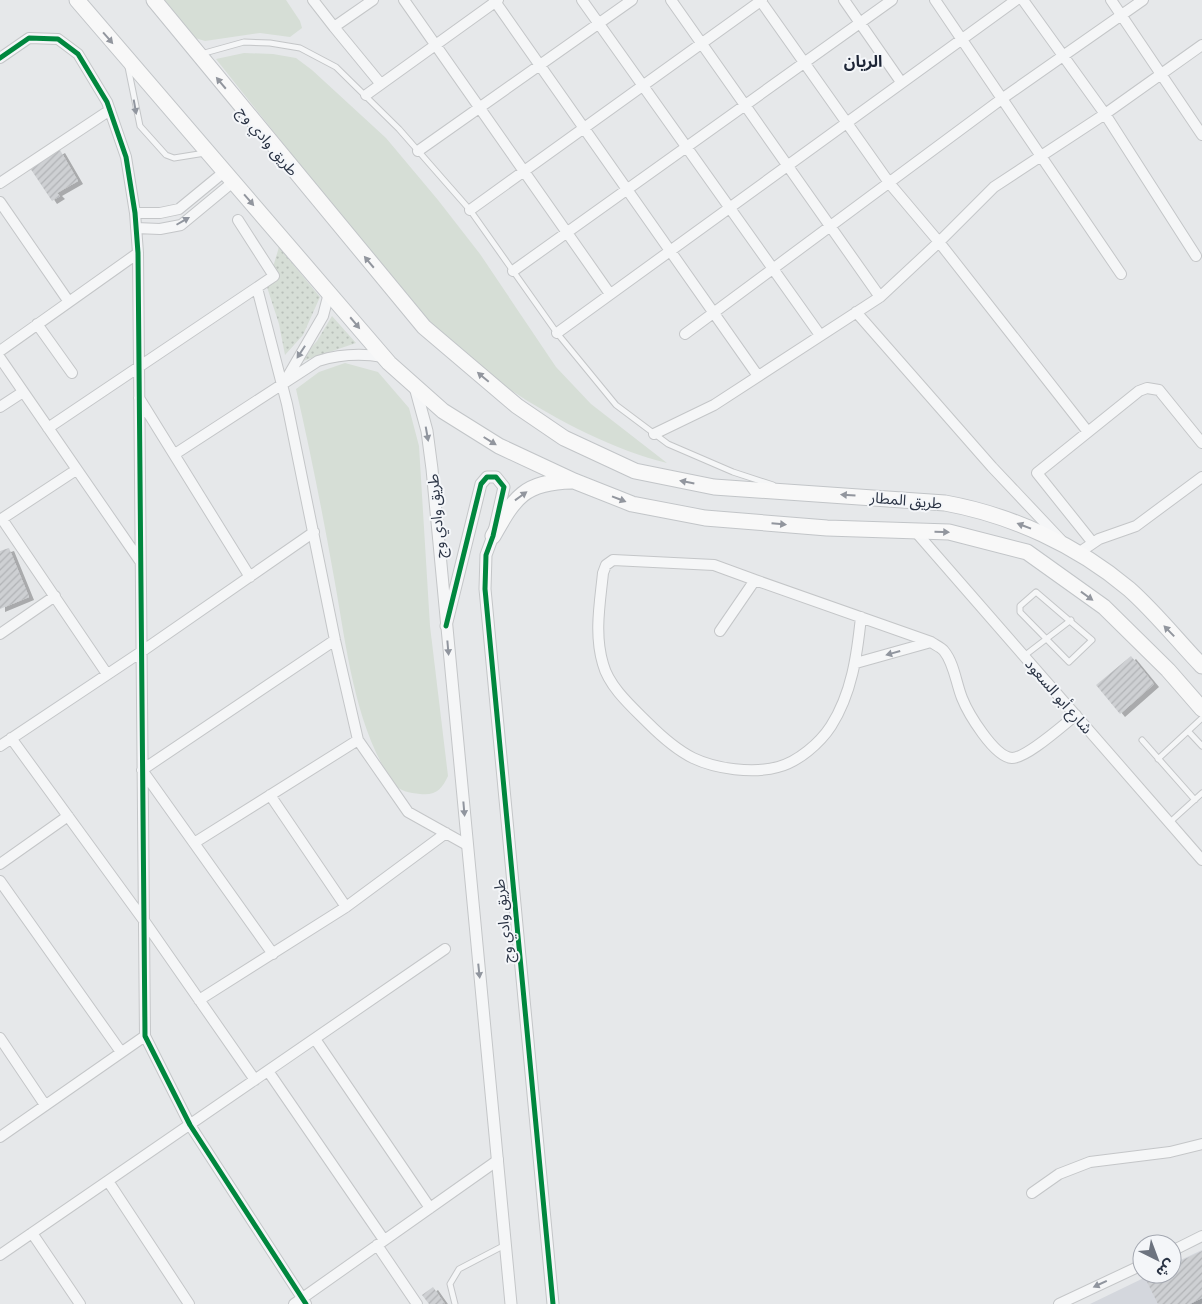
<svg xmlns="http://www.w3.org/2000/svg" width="1202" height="1304" viewBox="0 0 1202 1304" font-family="'Public Sans','Noto Sans Arabic',sans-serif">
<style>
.built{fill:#d4d7dd}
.grass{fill:url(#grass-dots)}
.park{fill:#d6ded6}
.building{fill:url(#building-hatch);filter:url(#shadow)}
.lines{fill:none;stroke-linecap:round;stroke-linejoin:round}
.service-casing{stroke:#c4c6c8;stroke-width:7}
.minor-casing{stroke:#c4c6c8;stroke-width:12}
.tertiary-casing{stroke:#c4c6c8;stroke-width:13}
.primary-casing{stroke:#c2c5c8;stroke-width:17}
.service{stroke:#f5f6f7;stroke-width:5}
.minor{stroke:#f5f6f7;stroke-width:10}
.tertiary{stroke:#f5f6f7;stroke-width:11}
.primary{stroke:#f8f8f8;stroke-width:15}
.cycleway-casing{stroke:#f4f6f9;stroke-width:8}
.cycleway{stroke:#00873e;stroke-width:5}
.oneway{fill:#92969e}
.oneway2{fill:#90959e}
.labels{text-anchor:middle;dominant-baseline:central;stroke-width:4;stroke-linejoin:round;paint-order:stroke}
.street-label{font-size:15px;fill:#2b3445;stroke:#f4f6f9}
.neighbourhood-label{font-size:16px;font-weight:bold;fill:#1d2536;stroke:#f4f6f9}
</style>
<defs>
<pattern id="grass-dots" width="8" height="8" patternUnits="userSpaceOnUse" patternTransform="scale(1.25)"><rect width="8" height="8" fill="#d6ded6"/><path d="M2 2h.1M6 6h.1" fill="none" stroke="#b8bfb9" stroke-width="1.8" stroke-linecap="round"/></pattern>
<pattern id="building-hatch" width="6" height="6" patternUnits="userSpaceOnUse" patternTransform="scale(1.25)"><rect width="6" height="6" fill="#ced0d3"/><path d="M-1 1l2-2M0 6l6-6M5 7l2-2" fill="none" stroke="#b1b3b6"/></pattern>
<filter id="shadow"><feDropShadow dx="5" dy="3" stdDeviation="0" flood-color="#0004"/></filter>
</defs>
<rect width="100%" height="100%" fill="#e6e8ea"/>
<path class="built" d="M 1202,1250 L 1202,1304 L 1090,1304 L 1152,1274 L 1172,1274 L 1172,1264 Z"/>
<path class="grass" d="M 279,247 L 320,297 L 303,335 L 285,355 L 279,324 L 267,287 Z
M 332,316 L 356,343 L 297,363 L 317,341 Z"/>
<path class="park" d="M 161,0 L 286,0 L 300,21 L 302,28 L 290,37 L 260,33 L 205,41 L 195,38 L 187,31 Z
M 244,53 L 273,54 L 296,58 L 312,70 L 386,138 L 438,200 L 480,254 L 556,367 L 591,404 L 667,463 C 601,447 515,399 464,355 C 433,328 407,294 380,262 C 324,196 270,127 216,59 Z
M 345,363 L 378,372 L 409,408 L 419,446 L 430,626 L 448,776 C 442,789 436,796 420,794 C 410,793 399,791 393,783 C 353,723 346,641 333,572 C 322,510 310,450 296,389 L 319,372 Z"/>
<path class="building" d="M 60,150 L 78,181 L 57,193 L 60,196 L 52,201 L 30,168 Z
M 9,548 L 29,597 L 0,609 L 0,551 Z
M 1131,656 L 1154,684 L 1120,714 L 1096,685 Z
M 1202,1251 L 1202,1298 L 1190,1304 L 1158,1304 L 1145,1278 L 1154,1274 L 1172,1274 L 1172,1265 Z
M 433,1287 L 445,1304 L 429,1304 L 422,1295 Z"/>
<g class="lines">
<g class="service-casing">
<path id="service" d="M 201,54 L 244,42 L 270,43 L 300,48 L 336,67 L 399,129 L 470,210 L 557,333 L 616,405 L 668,444 L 733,472 L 773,485
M 128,67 L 140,126 L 166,155 L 174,158 L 205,153
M 1036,592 L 1092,640 L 1069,662 L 1020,612 L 1020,606 Z
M 1024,656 L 1071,620
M 1188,731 L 1202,746
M 1142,740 L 1195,800
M 1158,759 L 1202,718
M 1169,823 L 1202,793
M 455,1304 L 450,1284 L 459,1269 L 505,1245"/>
</g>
<g class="minor-casing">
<path id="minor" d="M 313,0 L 334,27
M 373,0 L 334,27 L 380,83
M 404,0 L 610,294
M 494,0 L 758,376
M 582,0 L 820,335
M 671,0 L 880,297
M 760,0 L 890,184 L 939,242 L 994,187 L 1105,114 L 1202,45
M 844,0 L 901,82
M 935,0 L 1121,274
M 1023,0 L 1105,114 L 1196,256
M 1111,0 L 1202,135
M 0,58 L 29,38 L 58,39 L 78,54 L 107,102 L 126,157 L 135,213 L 138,253 L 145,1036 L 190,1125 L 306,1304
M 366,95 L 498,0
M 418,151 L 632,0
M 0,183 L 110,110
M 0,202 L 69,302
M 470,210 L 762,0
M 135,213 L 160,213 L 179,209 L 224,172
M 136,228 L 160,229 L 181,225 L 233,182
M 513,271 L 892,0
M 257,288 L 287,404 L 335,640 L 358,740 L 408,812 L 467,845
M 856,312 L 992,467 L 1061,540
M 37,324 L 72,373
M 557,333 L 1016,0
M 685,334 L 1003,98 L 1143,0
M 0,351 L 138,253
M 0,358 L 140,561
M 284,383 L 323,316 L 329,293
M 139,398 L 250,577
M 0,407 L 23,392
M 48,428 L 274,276 L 238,220
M 654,434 L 714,405 L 880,297 L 939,242 L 1088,432
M 175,454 L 318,361 C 341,354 360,353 383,357
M 2,519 L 107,674
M 0,520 L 76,470
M 915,531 L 1202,860
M 1093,543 L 1037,473 L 1139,391 L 1147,388 L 1159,390 L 1202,443
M 1077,554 L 1099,539 L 1136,526 L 1202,477
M 755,580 L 714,565 L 613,560 L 606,565 L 603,573 C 600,603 594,634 603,664 C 609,687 632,707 648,723 C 661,736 677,750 693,758 C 716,769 753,774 778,767 C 798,762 820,743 831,726 C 852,693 857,655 861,617
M 720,631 L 755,580 L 931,642 C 935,645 941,647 944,651 C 954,663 956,683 962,698 C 968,713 994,757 1012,758 C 1027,758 1063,725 1076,715
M 0,634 L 55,596
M 856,663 L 931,642
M 11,738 L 145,922 L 255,1080
M 0,746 L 141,652 L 314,532
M 270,795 L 346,907
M 194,843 L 358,740
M 0,864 L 68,816
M 0,881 L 121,1052
M 273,954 L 142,770 L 335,640
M 199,1000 L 346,907 L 446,833
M 0,1038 L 45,1105
M 315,1039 L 430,1208
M 268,1071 L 384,1240
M 0,1137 L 145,1036
M 108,1181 L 189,1304
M 1032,1193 L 1059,1174 L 1090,1162 L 1170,1152 L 1202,1144
M 32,1233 L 80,1304
M 377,1245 L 417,1304
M 1172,1251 L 1202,1236
M 0,1255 L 445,949
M 294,1304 L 498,1160
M 1059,1304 L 1142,1265"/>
</g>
<g class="tertiary-casing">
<path id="tertiary" d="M 415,387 L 427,431 L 432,469 L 511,1304
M 446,626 L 481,484 L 487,477 L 496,477 L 504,487 L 493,536 L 486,555 L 485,589 L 553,1304"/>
</g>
<g class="primary-casing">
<path id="primary" d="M 77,0 L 389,363 L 443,411 L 499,446 L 574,481 L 632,504 L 705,518 L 827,528 L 949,532 L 1027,552 L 1104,607 L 1168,670 L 1202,709
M 154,0 L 424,327 L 517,406 L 564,438 L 635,471 L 714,487 L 945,503 C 1011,515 1077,545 1129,589 C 1155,612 1178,641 1202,666
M 493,536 C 515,497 524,482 572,481"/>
</g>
<use href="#service" class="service"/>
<use href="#minor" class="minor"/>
<use href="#tertiary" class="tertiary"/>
<use href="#primary" class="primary"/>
<g class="cycleway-casing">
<path id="cycleway" d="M 0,58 L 29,38 L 58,39 L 78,54 L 107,102 L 126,157 L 135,213 L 138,253 L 145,1036 L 190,1125 L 306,1304
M 446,626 L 481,484 L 487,477 L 496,477 L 504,487 L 493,536 L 486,555 L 485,589 L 553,1304"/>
</g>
<use href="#cycleway" class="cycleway"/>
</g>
<defs><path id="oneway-solid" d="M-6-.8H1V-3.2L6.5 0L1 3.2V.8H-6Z" transform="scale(1.25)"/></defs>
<g class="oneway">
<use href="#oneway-solid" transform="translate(108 38) rotate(49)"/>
<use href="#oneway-solid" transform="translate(221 83) rotate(-130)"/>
<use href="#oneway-solid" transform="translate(249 200) rotate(49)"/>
<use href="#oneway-solid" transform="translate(369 262) rotate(-130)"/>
<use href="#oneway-solid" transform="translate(355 323) rotate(50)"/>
<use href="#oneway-solid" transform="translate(483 377) rotate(-140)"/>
<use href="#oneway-solid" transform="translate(490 441) rotate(32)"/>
<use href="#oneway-solid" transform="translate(687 482) rotate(-169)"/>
<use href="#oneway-solid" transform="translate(848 495) rotate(-176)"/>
<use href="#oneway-solid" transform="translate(521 496) rotate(-36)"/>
<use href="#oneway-solid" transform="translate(619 499) rotate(21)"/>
<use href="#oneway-solid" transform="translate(779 524) rotate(5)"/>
<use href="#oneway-solid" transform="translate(1024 526) rotate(-159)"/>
<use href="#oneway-solid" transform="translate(942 532) rotate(2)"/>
<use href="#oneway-solid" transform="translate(1087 596) rotate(36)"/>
<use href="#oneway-solid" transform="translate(1169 631) rotate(-134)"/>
</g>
<g class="oneway2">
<use href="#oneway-solid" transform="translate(135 107) rotate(80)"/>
<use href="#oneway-solid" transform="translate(183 221) rotate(-30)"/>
<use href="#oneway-solid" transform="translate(301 352) rotate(123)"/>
<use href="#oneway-solid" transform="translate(427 434) rotate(80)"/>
<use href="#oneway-solid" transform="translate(448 648) rotate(85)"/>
<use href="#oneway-solid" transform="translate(893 653) rotate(164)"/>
<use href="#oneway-solid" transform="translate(464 809) rotate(85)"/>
<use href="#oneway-solid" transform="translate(479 971) rotate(84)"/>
<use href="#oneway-solid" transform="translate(1100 1284) rotate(155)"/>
</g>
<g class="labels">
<g class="street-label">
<text transform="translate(268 141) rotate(50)">طريق وادي وج</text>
<text transform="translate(906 500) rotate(5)">طريق المطار</text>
<text transform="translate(436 516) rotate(-95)">طريق وادي وج</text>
<text transform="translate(1059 696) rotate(49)">شارع أبو السعود</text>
<text transform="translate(503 921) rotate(-96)">طريق وادي وج</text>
</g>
<g class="neighbourhood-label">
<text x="863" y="61">الريان</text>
</g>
</g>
<g transform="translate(1157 1259) rotate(138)"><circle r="24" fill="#f4f6f9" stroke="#a4a8b1"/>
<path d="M0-4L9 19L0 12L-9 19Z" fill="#6c737f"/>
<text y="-8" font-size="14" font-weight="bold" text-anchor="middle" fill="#2b3445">ش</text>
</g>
</svg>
